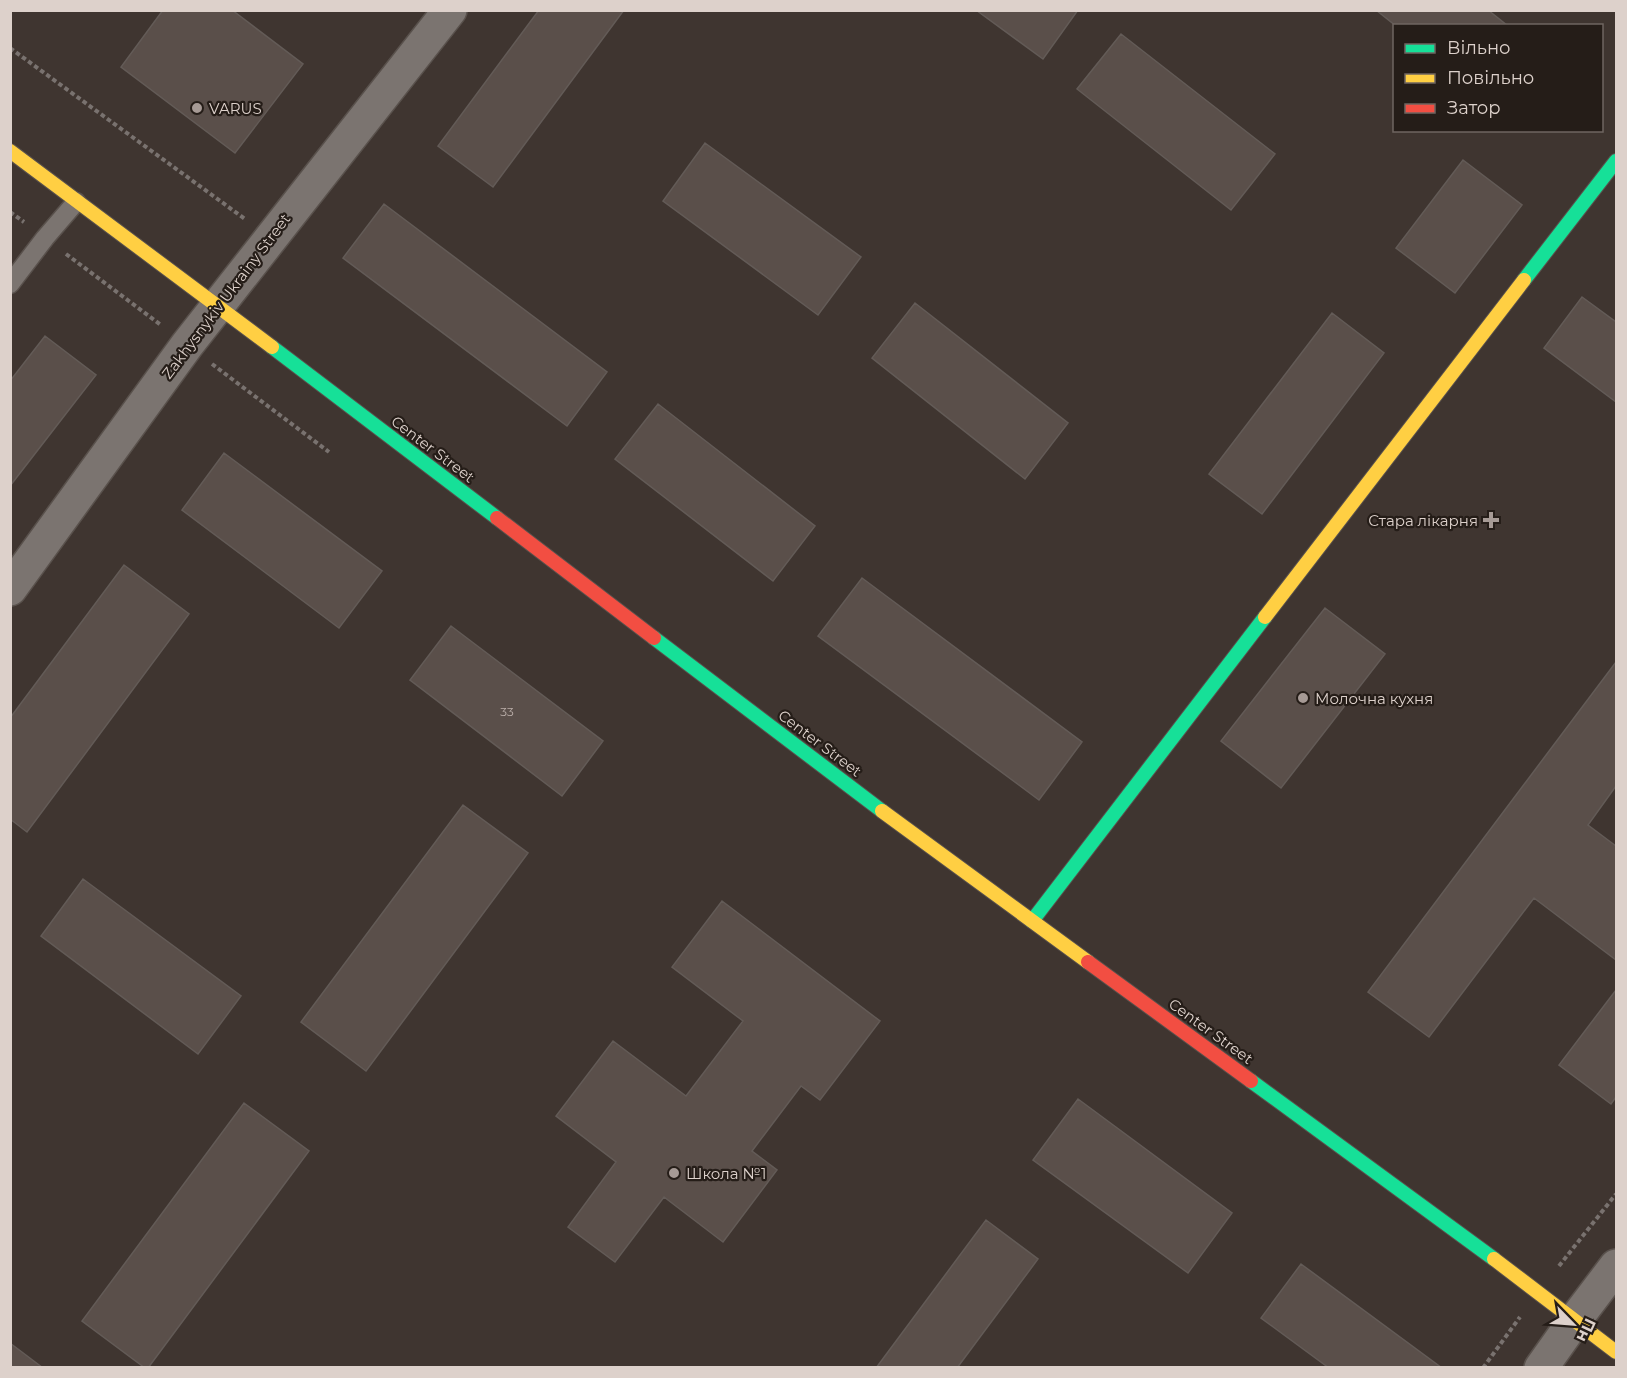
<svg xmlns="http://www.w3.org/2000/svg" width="1627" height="1378" viewBox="0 0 1627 1378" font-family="Montserrat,sans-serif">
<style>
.building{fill:#5a4f4a;stroke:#635b57;stroke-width:1.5}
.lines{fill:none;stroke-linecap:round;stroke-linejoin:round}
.lane-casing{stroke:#59514c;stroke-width:21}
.street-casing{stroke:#59514c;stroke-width:36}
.fast-casing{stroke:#59514c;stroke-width:16}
.slow-casing{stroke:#59514c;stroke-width:16}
.jam-casing{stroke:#59514c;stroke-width:16}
.path{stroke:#79726f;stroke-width:4;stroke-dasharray:4.5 3;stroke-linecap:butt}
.lane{stroke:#7b7470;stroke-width:18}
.street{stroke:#7b7470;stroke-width:33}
.fast{stroke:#16e098;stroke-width:14}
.slow{stroke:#ffcf43;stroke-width:14}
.jam{stroke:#f24e42;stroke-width:14}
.poi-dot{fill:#a69a95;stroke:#251d18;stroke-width:2}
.labels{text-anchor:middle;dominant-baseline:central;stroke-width:4.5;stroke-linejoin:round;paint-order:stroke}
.number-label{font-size:12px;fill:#bcb0ab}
.poi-label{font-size:15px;fill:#ddd1cb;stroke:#251d18;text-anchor:start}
.street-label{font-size:15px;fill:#ddd1cb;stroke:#251d18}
</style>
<rect width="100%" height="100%" fill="#3f3530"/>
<path class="building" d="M 163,10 L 232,10 L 303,64 L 235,153 L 121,67 Z
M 539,10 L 624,10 L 493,187 L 438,146 Z
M 976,10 L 1078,10 L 1043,59 Z
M 1376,10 L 1488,10 L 1508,26 L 1396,26 Z
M 1121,34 L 1275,154 L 1231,210 L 1077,89 Z
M 705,143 L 861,257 L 818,315 L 663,201 Z
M 1463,160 L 1522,205 L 1455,293 L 1396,248 Z
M 384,204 L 607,372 L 567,426 L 343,258 Z
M 1582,297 L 1616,322 L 1616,402 L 1544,348 Z
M 915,303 L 1068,423 L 1025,479 L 872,358 Z
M 1332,313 L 1384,353 L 1262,514 L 1209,474 Z
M 45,336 L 96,375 L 10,486 L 10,381 Z
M 658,404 L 815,526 L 773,581 L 615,459 Z
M 224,453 L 382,571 L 339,628 L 182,510 Z
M 124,565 L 189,614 L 27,832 L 10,819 L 10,718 Z
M 862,578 L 1082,742 L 1039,800 L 818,636 Z
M 1325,608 L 1385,654 L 1281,788 L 1221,741 Z
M 451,626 L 603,741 L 562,796 L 410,680 Z
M 1616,662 L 1616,786 L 1588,825 L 1616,846 L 1616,960 L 1534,898 L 1429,1037 L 1368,992 Z
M 463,805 L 528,853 L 366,1071 L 301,1022 Z
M 83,879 L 241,996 L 198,1054 L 41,936 Z
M 722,901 L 880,1021 L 820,1100 L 801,1086 L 752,1151 L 777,1170 L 723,1242 L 664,1197 L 615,1262 L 568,1227 L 616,1162 L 556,1116 L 613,1041 L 686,1096 L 743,1021 L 672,967 Z
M 1616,990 L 1616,1097 L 1611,1104 L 1559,1065 Z
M 1078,1099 L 1232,1213 L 1188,1273 L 1033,1160 Z
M 244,1103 L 309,1151 L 148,1368 L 145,1368 L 82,1321 Z
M 986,1220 L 1038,1259 L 957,1368 L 876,1368 Z
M 1301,1264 L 1442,1368 L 1329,1368 L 1261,1318 Z
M 10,1343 L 43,1368 L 10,1368 Z"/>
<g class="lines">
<g class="lane-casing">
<path id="lane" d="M 10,284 L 45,238 L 76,202"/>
</g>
<g class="street-casing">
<path id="street" d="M 10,589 L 187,345 L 450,10
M 1541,1368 L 1575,1320 L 1616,1266"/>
</g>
<g class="fast-casing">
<path id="fast" d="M 1524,280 L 1616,161
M 272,347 L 497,518
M 654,638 L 882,811
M 1032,921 L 1265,617
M 1251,1081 L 1494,1259"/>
</g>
<g class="slow-casing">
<path id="slow" d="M 10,151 L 272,347
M 1265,617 L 1524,280
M 882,811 L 1088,962
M 1494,1259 L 1616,1352"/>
</g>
<g class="jam-casing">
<path id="jam" d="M 497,518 L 654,638
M 1088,962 L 1251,1081"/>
</g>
<path class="path" d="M 10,48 L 245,219
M 10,212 L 24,222
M 66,254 L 161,325
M 212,364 L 329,452
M 1559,1266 L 1616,1194
M 1483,1368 L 1520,1317"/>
<use href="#lane" class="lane"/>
<use href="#street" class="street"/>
<use href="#fast" class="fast"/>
<use href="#slow" class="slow"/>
<use href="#jam" class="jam"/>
</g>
<g class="poi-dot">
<circle cx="197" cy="108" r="6"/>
<path d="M1488 511h6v6h6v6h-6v6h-6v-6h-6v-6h6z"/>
<circle cx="1303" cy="698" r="6"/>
<circle cx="674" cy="1173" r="6"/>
</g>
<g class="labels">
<g class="number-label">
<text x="507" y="711">33</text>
</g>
<g class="poi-label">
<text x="209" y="108">VARUS</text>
<text x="1478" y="520" text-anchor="end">Стара лікарня</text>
<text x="1315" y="698">Молочна кухня</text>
<text x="686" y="1173">Школа №1</text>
</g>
<g class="street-label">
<text transform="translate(226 296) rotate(-53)">Zakhysnykiv Ukrainy Street</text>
<text transform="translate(433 449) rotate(37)">Center Street</text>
<text transform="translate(820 743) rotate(37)">Center Street</text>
<text transform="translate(1211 1031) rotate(36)">Center Street</text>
</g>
</g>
<rect width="1627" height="1378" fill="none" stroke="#ddd1cb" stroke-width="24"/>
<rect x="1393" y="24" width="210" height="108" fill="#251d18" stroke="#6f6560" stroke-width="1.5"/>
<rect x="1405" y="44" width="30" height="9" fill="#16e098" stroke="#6f6560" stroke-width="1.5"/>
<text x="1447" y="54" font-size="18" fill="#ddd1cb">Вільно</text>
<rect x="1405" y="74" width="30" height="9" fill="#ffcf43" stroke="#6f6560" stroke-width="1.5"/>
<text x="1447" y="84" font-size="18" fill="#ddd1cb">Повільно</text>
<rect x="1405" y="104" width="30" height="9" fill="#f24e42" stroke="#6f6560" stroke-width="1.5"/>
<text x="1447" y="114" font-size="18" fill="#ddd1cb">Затор</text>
<g transform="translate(1573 1324) rotate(115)" stroke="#251d18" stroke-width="4.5" paint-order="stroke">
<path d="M0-4.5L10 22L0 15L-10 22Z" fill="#ddd1cb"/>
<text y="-9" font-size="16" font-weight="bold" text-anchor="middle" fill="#ddd1cb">Пн</text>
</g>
</svg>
